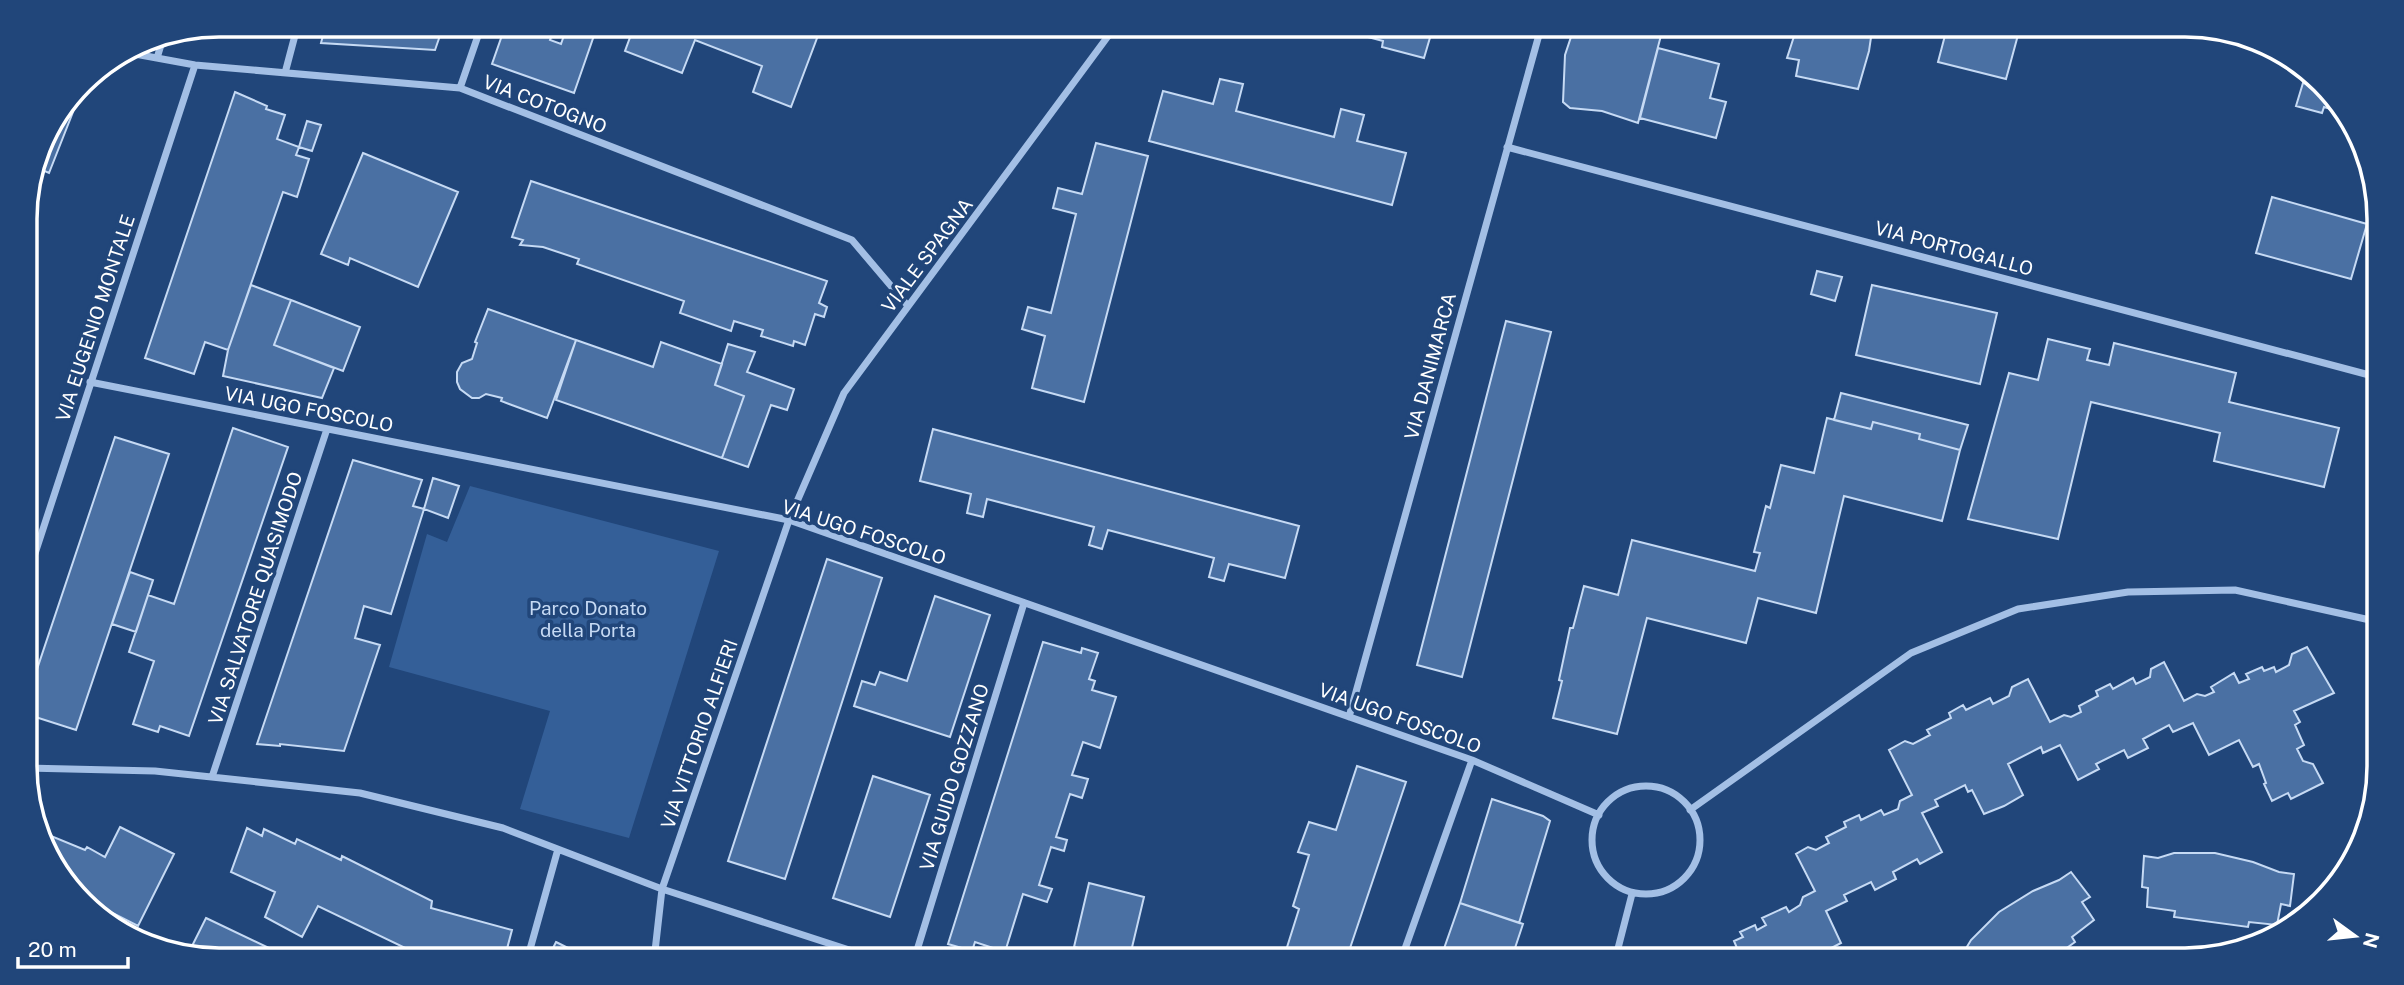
<svg xmlns="http://www.w3.org/2000/svg" width="2404" height="985" viewBox="0 0 2404 985" font-family="'Public Sans',sans-serif">
<style>
.green{fill:#345f98}
.building{fill:#4a70a3;stroke:#c6daf4;stroke-width:2}
.lines{fill:none;stroke-linecap:round;stroke-linejoin:round}
.minor{stroke:#a3bfe5;stroke-width:7}
.labels{text-anchor:middle;dominant-baseline:central;stroke-width:7;stroke-linejoin:round;paint-order:stroke}
.street-label{font-size:19px;fill:#fff;stroke:#21467a}
.park-label{font-size:19px;fill:#c6daf4;stroke:#21467a}
.rim{fill:none;stroke:#fff;stroke-width:3.5}
</style>
<rect width="100%" height="100%" fill="#21467a"/>
<path class="green" d="M 470,486 L 719,551 L 629,838 L 520,809 L 550,711 L 389,667 L 427,534 L 447,542 Z"/>
<path class="building" d="M 326,24 L 444,24 L 435,50 L 321,43 Z
M 506,24 L 556,24 L 550,40 L 561,44 L 568,24 L 598,24 L 574,93 L 492,64 Z
M 635,24 L 832,24 L 831,28 L 822,25 L 791,107 L 753,92 L 762,66 L 695,40 L 682,73 L 625,51 Z
M 1319,24 L 1434,24 L 1424,58 L 1382,47 L 1383,41 Z
M 1580,24 L 1664,24 L 1638,123 L 1602,111 L 1570,108 L 1563,102 L 1565,55 L 1571,37 Z
M 1798,24 L 1873,24 L 1869,51 L 1858,89 L 1796,76 L 1799,60 L 1787,58 Z
M 1948,24 L 2021,24 L 2006,79 L 1938,62 Z
M 1658,48 L 1719,64 L 1710,98 L 1726,102 L 1716,138 L 1640,118 Z
M 2310,78 L 2339,100 L 2344,113 L 2324,107 L 2322,113 L 2296,106 L 2303,83 L 2308,84 Z
M 86,79 L 49,173 L 35,167 L 45,133 Z
M 1220,79 L 1243,84 L 1236,111 L 1334,137 L 1341,109 L 1364,115 L 1357,141 L 1406,153 L 1392,205 L 1149,141 L 1163,91 L 1213,104 Z
M 235,92 L 267,106 L 266,109 L 285,115 L 277,139 L 299,147 L 296,155 L 309,159 L 297,197 L 283,192 L 228,350 L 205,342 L 194,374 L 145,358 Z
M 307,121 L 321,125 L 312,151 L 299,147 Z
M 1096,143 L 1148,156 L 1084,402 L 1032,388 L 1045,336 L 1022,329 L 1028,307 L 1051,313 L 1076,214 L 1053,208 L 1058,188 L 1082,194 Z
M 363,153 L 458,192 L 418,287 L 350,258 L 348,265 L 321,254 Z
M 531,181 L 827,281 L 819,303 L 827,307 L 824,317 L 815,314 L 805,345 L 794,341 L 793,346 L 761,336 L 763,330 L 734,321 L 731,331 L 680,313 L 684,301 L 577,264 L 579,259 L 543,247 L 520,245 L 523,240 L 512,237 Z
M 2272,197 L 2367,224 L 2351,279 L 2256,253 Z
M 1817,271 L 1842,277 L 1835,301 L 1811,294 Z
M 251,285 L 291,300 L 274,345 L 334,368 L 322,398 L 223,376 L 228,350 Z
M 1872,285 L 1997,313 L 1980,384 L 1856,355 Z
M 291,300 L 360,327 L 343,371 L 274,345 Z
M 488,309 L 576,340 L 547,418 L 501,401 L 502,398 L 486,394 L 479,398 L 472,398 L 460,389 L 457,382 L 457,372 L 462,363 L 472,359 L 477,343 L 475,342 Z
M 1506,321 L 1551,332 L 1462,677 L 1417,665 Z
M 2048,339 L 2090,349 L 2087,360 L 2109,365 L 2114,343 L 2236,373 L 2229,402 L 2339,428 L 2324,487 L 2214,461 L 2220,433 L 2091,402 L 2058,539 L 1968,519 L 2009,373 L 2038,380 Z
M 576,340 L 653,367 L 661,342 L 722,364 L 715,385 L 744,396 L 722,458 L 556,400 Z
M 728,344 L 755,352 L 747,372 L 794,389 L 787,410 L 771,405 L 748,467 L 722,458 L 744,396 L 715,385 Z
M 1841,393 L 1968,425 L 1960,450 L 1919,439 L 1920,434 L 1873,422 L 1871,429 L 1834,420 Z
M 1827,418 L 1871,429 L 1873,422 L 1920,434 L 1919,439 L 1960,450 L 1942,521 L 1844,496 L 1816,613 L 1758,598 L 1746,643 L 1647,618 L 1617,734 L 1553,718 L 1562,681 L 1559,680 L 1570,628 L 1573,628 L 1584,586 L 1618,595 L 1632,540 L 1755,571 L 1760,553 L 1754,552 L 1766,506 L 1770,508 L 1781,465 L 1814,473 Z
M 233,428 L 288,447 L 189,736 L 160,726 L 158,732 L 133,724 L 154,661 L 129,652 L 148,595 L 174,604 Z
M 933,429 L 1299,526 L 1285,578 L 1229,564 L 1224,581 L 1209,577 L 1214,558 L 1108,530 L 1102,549 L 1089,545 L 1094,527 L 987,499 L 983,517 L 967,513 L 971,494 L 920,481 Z
M 115,437 L 169,454 L 76,730 L 26,714 L 26,702 Z
M 353,460 L 422,480 L 413,506 L 424,509 L 391,614 L 364,606 L 355,638 L 380,645 L 344,751 L 280,744 L 280,746 L 257,744 Z
M 433,478 L 459,486 L 448,518 L 424,509 Z
M 827,559 L 882,578 L 785,879 L 728,861 Z
M 130,572 L 153,580 L 136,632 L 112,624 Z
M 935,596 L 990,615 L 950,737 L 854,706 L 862,681 L 875,685 L 880,672 L 907,681 Z
M 1043,642 L 1081,653 L 1082,648 L 1098,653 L 1089,679 L 1095,681 L 1092,690 L 1116,697 L 1100,748 L 1083,742 L 1072,775 L 1088,779 L 1082,798 L 1070,794 L 1056,837 L 1067,840 L 1064,851 L 1051,847 L 1039,885 L 1052,889 L 1047,902 L 1023,894 L 1005,952 L 975,942 L 972,951 L 948,944 Z
M 2307,647 L 2334,693 L 2294,711 L 2300,722 L 2295,725 L 2304,745 L 2297,749 L 2303,761 L 2313,764 L 2323,783 L 2291,799 L 2288,793 L 2272,801 L 2264,784 L 2266,783 L 2259,764 L 2253,767 L 2239,740 L 2209,755 L 2193,723 L 2173,732 L 2169,725 L 2143,739 L 2148,748 L 2128,758 L 2124,750 L 2096,764 L 2099,769 L 2078,780 L 2060,745 L 2043,753 L 2041,747 L 2008,764 L 2023,795 L 2004,806 L 1984,814 L 1972,790 L 1968,792 L 1965,785 L 1935,800 L 1938,806 L 1922,813 L 1942,852 L 1920,864 L 1917,859 L 1893,872 L 1896,879 L 1875,890 L 1871,882 L 1844,895 L 1847,901 L 1826,911 L 1841,943 L 1814,957 L 1815,960 L 1700,960 L 1698,958 L 1714,950 L 1725,954 L 1737,948 L 1734,941 L 1743,937 L 1740,932 L 1755,925 L 1757,930 L 1766,925 L 1762,918 L 1786,907 L 1789,912 L 1800,905 L 1803,897 L 1815,891 L 1796,854 L 1808,847 L 1816,850 L 1829,843 L 1826,837 L 1846,827 L 1844,822 L 1859,815 L 1861,820 L 1881,810 L 1884,815 L 1898,809 L 1900,801 L 1912,795 L 1889,750 L 1905,741 L 1913,744 L 1930,735 L 1927,730 L 1951,718 L 1949,713 L 1963,705 L 1966,710 L 1990,698 L 1993,704 L 2009,696 L 2012,687 L 2028,679 L 2050,722 L 2064,715 L 2071,717 L 2081,712 L 2079,706 L 2098,696 L 2096,691 L 2110,684 L 2113,689 L 2133,678 L 2136,684 L 2150,677 L 2151,669 L 2164,662 L 2184,701 L 2197,694 L 2205,696 L 2214,692 L 2211,687 L 2234,673 L 2239,683 L 2249,679 L 2246,674 L 2262,667 L 2264,671 L 2274,667 L 2276,672 L 2289,665 L 2292,654 Z
M 1357,766 L 1406,782 L 1346,960 L 1283,960 L 1299,909 L 1293,906 L 1309,855 L 1298,852 L 1309,822 L 1336,830 Z
M 873,776 L 930,795 L 890,917 L 833,898 Z
M 1492,799 L 1543,816 L 1550,821 L 1519,923 L 1460,903 Z
M 120,827 L 174,854 L 138,926 L 81,897 L 65,885 L 44,833 L 85,850 L 87,847 L 105,857 Z
M 247,828 L 262,836 L 264,829 L 295,844 L 297,839 L 341,860 L 342,856 L 432,901 L 431,908 L 512,930 L 504,960 L 419,960 L 420,955 L 318,906 L 302,937 L 265,917 L 275,892 L 231,872 Z
M 2174,853 L 2215,853 L 2253,862 L 2279,872 L 2294,874 L 2290,906 L 2281,904 L 2277,925 L 2249,922 L 2248,927 L 2174,917 L 2175,911 L 2147,907 L 2148,888 L 2142,887 L 2144,856 L 2158,858 Z
M 2071,872 L 2090,897 L 2082,902 L 2094,920 L 2072,937 L 2075,942 L 2050,960 L 1955,960 L 1962,955 L 1971,940 L 1999,912 L 2033,891 L 2059,880 Z
M 1089,883 L 1144,897 L 1129,960 L 1074,947 Z
M 1460,903 L 1523,924 L 1511,960 L 1440,960 Z
M 206,918 L 294,960 L 219,960 L 188,954 Z
M 556,942 L 586,957 L 584,960 L 547,960 Z
M 719,951 L 748,960 L 716,960 Z"/>
<g class="lines">
<path class="minor" d="M 124,52 L 195,65 L 460,88 L 852,240 L 908,306
M 157,58 L 164,35
M 285,73 L 298,24
M 460,88 L 482,24
M 1507,147 L 2373,376 L 2378,356
M 90,382 L 789,520 L 1472,760 L 1599,815
M 26,581 L 195,65
M 1349,717 L 1542,24
M 26,768 L 155,771 L 360,793 L 503,828 L 662,889 L 880,960
M 212,777 L 327,429
M1592 840a54 54 0 1 1 108 0a54 54 0 1 1-108 0Z
M 1690,810 L 1911,653 L 2018,609 L 2128,592 L 2235,590 L 2379,622
M 2363,842 L 2367,829
M 527,960 L 558,849
M 654,960 L 662,889 L 789,520 L 844,393 L 1117,24
M 914,960 L 1024,603
M 1401,960 L 1472,760
M 1615,960 L 1632,894"/>
</g>
<g class="labels">
<g class="street-label">
<text transform="translate(545 104) rotate(21)">VIA COTOGNO</text>
<text transform="translate(1954 248) rotate(15)">VIA PORTOGALLO</text>
<text transform="translate(927 255) rotate(-53)">VIALE SPAGNA</text>
<text transform="translate(95 318) rotate(-72)">VIA EUGENIO MONTALE</text>
<text transform="translate(1430 366) rotate(-75)">VIA DANIMARCA</text>
<text transform="translate(309 409) rotate(11)">VIA UGO FOSCOLO</text>
<text transform="translate(864 532) rotate(18)">VIA UGO FOSCOLO</text>
<text transform="translate(255 598) rotate(-72)">VIA SALVATORE QUASIMODO</text>
<text transform="translate(1400 718) rotate(20)">VIA UGO FOSCOLO</text>
<text transform="translate(699 734) rotate(-71)">VIA VITTORIO ALFIERI</text>
<text transform="translate(954 777) rotate(-73)">VIA GUIDO GOZZANO</text>
</g>
<g class="park-label">
<text x="588" y="608">Parco Donato<tspan x="588" dy="22">della Porta</tspan></text>
</g>
</g>
<path d="M0 0H2404V985H0ZM219 37H2185A182 182 0 0 1 2367 219V766A182 182 0 0 1 2185 948H219A182 182 0 0 1 37 766V219A182 182 0 0 1 219 37Z" fill="#21467a" fill-rule="evenodd"/>
<path class="rim" d="M219 37H2185A182 182 0 0 1 2367 219V766A182 182 0 0 1 2185 948H219A182 182 0 0 1 37 766V219A182 182 0 0 1 219 37Z"/>
<g transform="translate(2355 936) rotate(105)" stroke="#21467a" stroke-width="5" paint-order="stroke">
<path d="M0-5L12 26L0 18L-12 26Z" fill="#ffffff"/>
<text y="-10" font-size="19" font-weight="bold" text-anchor="middle" fill="#ffffff">N</text>
</g>
<path d="M18 957v10h110v-10" fill="none" stroke="#ffffff" stroke-width="3.5"/>
<text x="28" y="957" font-size="21" fill="#ffffff" stroke="#21467a" stroke-width="5" paint-order="stroke">20 m</text>
</svg>
